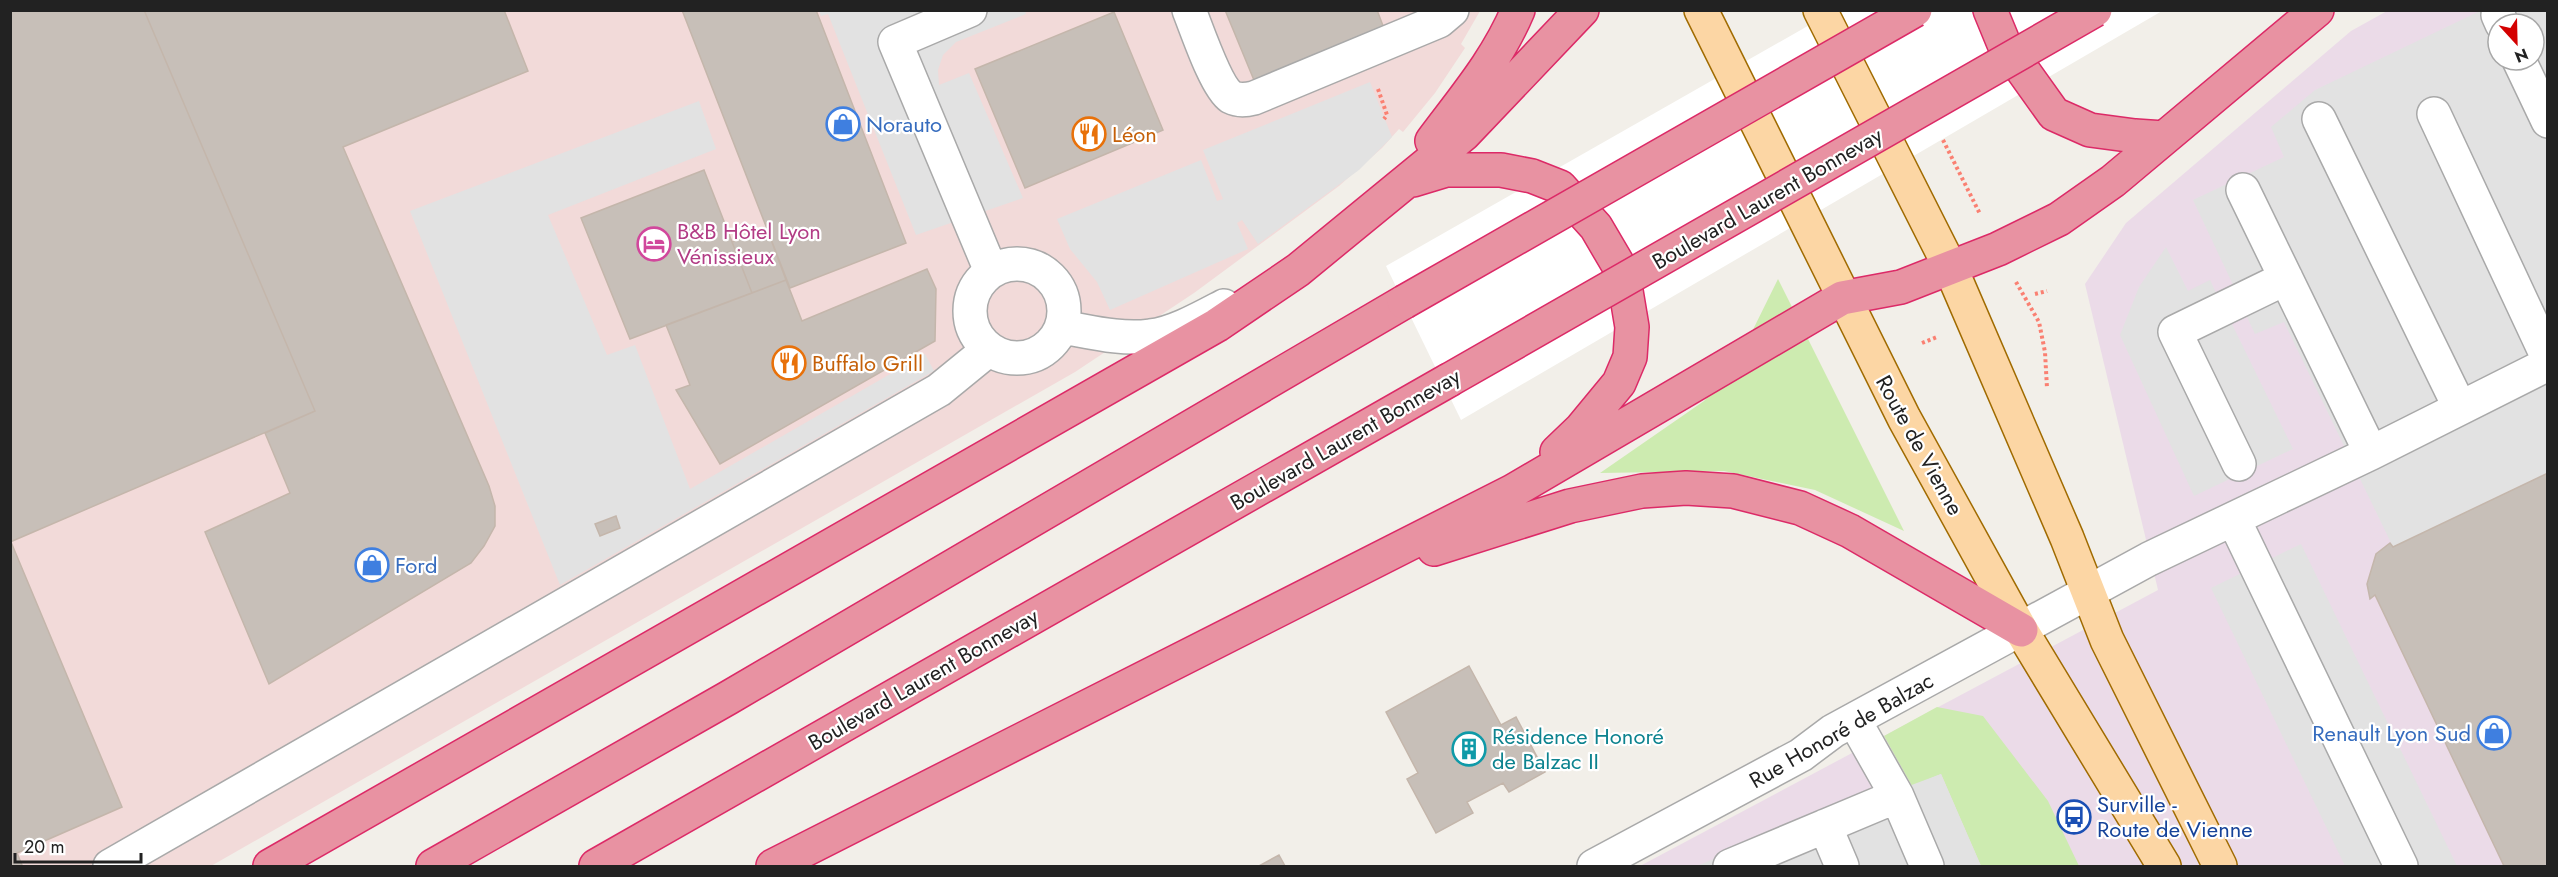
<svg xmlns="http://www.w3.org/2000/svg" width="2558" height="877" viewBox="0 0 2558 877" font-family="Jost,sans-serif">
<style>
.commercial{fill:#f2dad9}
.industrial{fill:#ebdbe8;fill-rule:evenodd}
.grass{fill:#cdebb0}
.parking{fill:#e2e2e2;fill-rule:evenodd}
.pier{fill:#fff}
.building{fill:#c7bfb8;stroke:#c4b6ab;stroke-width:1.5}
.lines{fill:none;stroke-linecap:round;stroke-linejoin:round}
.minor-casing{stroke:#a9a9a9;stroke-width:36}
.major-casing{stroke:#a06b00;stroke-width:36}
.highway-casing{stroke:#dc2a67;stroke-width:36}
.path{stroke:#fa8072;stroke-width:4;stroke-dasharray:3 3;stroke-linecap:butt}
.minor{stroke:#fff;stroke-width:33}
.major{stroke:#fcd6a4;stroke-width:33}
.highway{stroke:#e892a2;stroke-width:33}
.highway-bridge-casing{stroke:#dc2a67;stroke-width:36;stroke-linecap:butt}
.highway-bridge{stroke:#e892a2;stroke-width:33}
.labels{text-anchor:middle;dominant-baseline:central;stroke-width:4.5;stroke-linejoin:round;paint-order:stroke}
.shop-label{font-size:22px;fill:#366cbe;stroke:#fff;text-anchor:start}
.food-label{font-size:22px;fill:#c56008;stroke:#fff;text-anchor:start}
.street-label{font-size:22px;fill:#222;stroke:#fff}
.hotel-label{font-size:22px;fill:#b23c85;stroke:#fff;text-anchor:start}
.culture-label{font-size:22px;fill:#0d838f;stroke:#fff;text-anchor:start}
.transit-label{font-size:22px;fill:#164399;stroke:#fff;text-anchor:start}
</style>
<rect width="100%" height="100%" fill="#f2efe9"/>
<path class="commercial" d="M 10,11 L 1480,11 L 1461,44 L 1465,48 L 1435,93 L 1403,132 L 1399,129 L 1382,148 L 1339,186 L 1194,293 L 1075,372 L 211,866 L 11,866 Z"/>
<path class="industrial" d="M 2387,11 L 2547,11 L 2547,866 L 1640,866 L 2158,590 L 2085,284 L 2126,223 L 2351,31 ZM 2498,24 L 2534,24 L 2534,60 L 2498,60 Z"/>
<path class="grass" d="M 1778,279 L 1904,531 L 1815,490 L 1724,471 L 1600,473 L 1704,401 L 1735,366 Z
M 1937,707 L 1983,716 L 2048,801 L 2079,866 L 1981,866 L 1941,774 L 1912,786 L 1884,736 Z"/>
<path class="parking" d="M 819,11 L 1025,11 L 1026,14 L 956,42 L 943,55 L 938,70 L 939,85 L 969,73 L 1023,198 L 916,235 L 828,14 L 821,16 Z
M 2480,11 L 2547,11 L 2547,473 L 2393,547 L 2284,322 L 2255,334 L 2246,315 L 2231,322 L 2293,449 L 2194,496 L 2120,335 L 2139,287 L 2166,247 L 2188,291 L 2210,280 L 2218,297 L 2235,289 L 2193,200 L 2284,157 L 2271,127 L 2315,90 ZM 2498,24 L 2534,24 L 2534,60 L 2498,60 Z
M 1370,82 L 1392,137 L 1359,170 L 1258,244 L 1242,220 L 1237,223 L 1248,249 L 1110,310 L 1097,282 L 1070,249 L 1057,219 L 1201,160 L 1217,201 L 1223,199 L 1203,150 Z
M 699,101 L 716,149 L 548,215 L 607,355 L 635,345 L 690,489 L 925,354 L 934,371 L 560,585 L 410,211 Z
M 2301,544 L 2457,866 L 2345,866 L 2211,588 Z
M 1941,774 L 1981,866 L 1697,866 L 1839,806 L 1874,799 Z"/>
<path class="pier" d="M 1834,11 L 2162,11 L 1461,420 L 1386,266 Z"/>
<path class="building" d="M 10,10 L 144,10 L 315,411 L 10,542 Z
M 144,10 L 504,10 L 528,71 L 343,147 L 489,486 L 495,506 L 495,526 L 484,546 L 471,563 L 269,684 L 205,532 L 290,493 L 265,433 L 315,411 Z
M 682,10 L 816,10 L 906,243 L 790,288 Z
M 1225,10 L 1377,10 L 1385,31 L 1256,85 Z
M 1114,12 L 1163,130 L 1025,188 L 975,69 Z
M 704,170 L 752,293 L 630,339 L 581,218 Z
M 767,229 L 786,280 L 752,293 L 732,242 Z
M 927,269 L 936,289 L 935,341 L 720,464 L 676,390 L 690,385 L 666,325 L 786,280 L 802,321 Z
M 2548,473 L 2548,866 L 2504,866 L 2375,595 L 2370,599 L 2367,584 L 2376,554 L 2390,543 L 2393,547 Z
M 616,516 L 620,528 L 600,536 L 595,524 Z
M 11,542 L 122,807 L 17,853 L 22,865 L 19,866 L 10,866 Z
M 1469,666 L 1501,725 L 1516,717 L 1545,772 L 1509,792 L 1503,783 L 1467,802 L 1473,813 L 1436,833 L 1407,779 L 1418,773 L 1386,712 Z
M 1279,855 L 1285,866 L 1259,866 Z"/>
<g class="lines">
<g class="minor-casing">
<path id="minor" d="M 970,10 L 895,42 L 991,271
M 1189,10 C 1197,30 1216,87 1231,97 C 1239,101 1246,100 1254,98 L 1439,21 L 1452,10
M 2498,15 L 2502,24
M 2519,60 L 2548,121
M 2434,114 L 2548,358
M 2319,119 L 2460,408
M 2243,190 L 2371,453
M970 311a47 47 0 1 1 94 0a47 47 0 1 1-94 0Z
M 1062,327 C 1091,332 1121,340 1150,336 C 1173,334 1203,317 1224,306
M 2239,464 L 2175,332 L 2286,278
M 2234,520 L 2401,866
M 1854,720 L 1897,796 L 1927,866
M 1825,826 L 1842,866
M 110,866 L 939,390 L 988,350
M 1594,866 L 1801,755 L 1833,731 L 2149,559 L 2371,453 L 2548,364
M 1730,866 L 1897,796"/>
</g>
<g class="major-casing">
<path id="major" d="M 1701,10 L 1904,418 L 2021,630 L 2164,866
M 1820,10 L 1951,269 L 2067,538 L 2107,640 L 2220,866"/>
</g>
<g class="highway-casing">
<path id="highway" d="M 1990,10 L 2004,44 L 2054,114 L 2090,130 L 2135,136 L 2164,138
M 1432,141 C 1464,98 1497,60 1518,10
M 1413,180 L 1446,170 L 1501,170 L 1532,176 L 1560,187 L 1596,227 L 1623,273 L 1632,327 L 1630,357 L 1619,383 L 1581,429 L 1557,452
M 1434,549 L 1570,506 L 1642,491 L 1686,488 L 1733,491 L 1800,508 L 1850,531 L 2021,630
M 270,866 L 1217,325 L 1298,270 L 1464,134 L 1582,10
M 433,866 L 728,698 L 1404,302
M 596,866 L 1449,380
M 773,866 L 1513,491 L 1842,298 L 1901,287 L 1998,249 L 2059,219 L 2113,181 L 2317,10"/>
</g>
<path class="path" d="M 1378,89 L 1387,115 L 1384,119
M 1943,140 L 1980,214
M 2016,282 L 2039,322 L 2045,352 L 2047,388
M 2035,294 L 2047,291
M 1922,343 L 1937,337"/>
<use href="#minor" class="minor"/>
<use href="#major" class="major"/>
<use href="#highway" class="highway"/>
<g class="highway-bridge-casing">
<path id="highway-bridge" d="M 1404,302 L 1915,10
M 1449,380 L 2095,10"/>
</g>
<use href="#highway-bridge" class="highway-bridge"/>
</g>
<defs>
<g id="shop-ring" transform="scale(1.725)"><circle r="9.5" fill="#fff" stroke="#3f7fe0" stroke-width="1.5"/><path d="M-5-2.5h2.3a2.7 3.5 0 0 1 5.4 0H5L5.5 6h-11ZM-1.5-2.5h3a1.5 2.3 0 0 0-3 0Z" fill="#3f7fe0"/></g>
<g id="restaurant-ring" transform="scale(1.725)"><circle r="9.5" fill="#fff" stroke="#e8710a" stroke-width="1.5"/><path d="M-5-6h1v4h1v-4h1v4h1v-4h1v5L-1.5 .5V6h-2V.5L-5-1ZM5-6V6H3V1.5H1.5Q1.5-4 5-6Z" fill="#e8710a"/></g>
<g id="hotel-ring" transform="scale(1.725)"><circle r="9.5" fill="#fff" stroke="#d1479c" stroke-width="1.5"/><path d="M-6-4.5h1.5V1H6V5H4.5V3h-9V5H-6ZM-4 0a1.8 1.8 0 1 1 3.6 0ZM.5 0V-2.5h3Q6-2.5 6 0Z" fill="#d1479c"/></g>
<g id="building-ring" transform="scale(1.725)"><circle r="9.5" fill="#fff" stroke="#0f9aa8" stroke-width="1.5"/><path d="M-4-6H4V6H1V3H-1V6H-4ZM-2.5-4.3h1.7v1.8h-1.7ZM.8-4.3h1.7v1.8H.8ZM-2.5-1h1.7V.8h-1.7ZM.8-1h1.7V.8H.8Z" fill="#0f9aa8"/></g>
<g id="bus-ring" transform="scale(1.725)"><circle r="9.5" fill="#fff" stroke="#1a4fb4" stroke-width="1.5"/><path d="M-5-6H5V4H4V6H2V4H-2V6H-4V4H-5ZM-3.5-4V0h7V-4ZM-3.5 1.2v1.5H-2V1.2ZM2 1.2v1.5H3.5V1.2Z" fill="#1a4fb4"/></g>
</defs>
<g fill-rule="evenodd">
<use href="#shop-ring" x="843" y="124"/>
<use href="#restaurant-ring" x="1089" y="134"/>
<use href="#hotel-ring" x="654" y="244"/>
<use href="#restaurant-ring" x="789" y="363"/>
<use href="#shop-ring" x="372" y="565"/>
<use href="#shop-ring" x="2494" y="733"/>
<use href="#building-ring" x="1469" y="749"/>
<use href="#bus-ring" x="2074" y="817"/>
</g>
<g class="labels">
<g class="shop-label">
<text x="866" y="124">Norauto</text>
<text x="395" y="565">Ford</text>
<text x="2471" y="733" text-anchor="end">Renault Lyon Sud</text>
</g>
<g class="food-label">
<text x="1112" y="134">Léon</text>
<text x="812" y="363">Buffalo Grill</text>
</g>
<g class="street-label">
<text transform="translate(1767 198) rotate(-30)">Boulevard Laurent Bonnevay</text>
<text transform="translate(1345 439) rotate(-30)">Boulevard Laurent Bonnevay</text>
<text transform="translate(1920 445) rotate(61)">Route de Vienne</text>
<text transform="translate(923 679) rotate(-30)">Boulevard Laurent Bonnevay</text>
<text transform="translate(1841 730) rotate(-30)">Rue Honoré de Balzac</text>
</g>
<g class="hotel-label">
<text x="677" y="231">B&amp;B Hôtel Lyon<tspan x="677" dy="25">Vénissieux</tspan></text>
</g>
<g class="culture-label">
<text x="1492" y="736">Résidence Honoré<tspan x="1492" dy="25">de Balzac II</tspan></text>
</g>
<g class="transit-label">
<text x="2097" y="804">Surville -<tspan x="2097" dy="25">Route de Vienne</tspan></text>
</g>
</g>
<rect width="2558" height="877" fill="none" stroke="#222222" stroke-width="24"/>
<g transform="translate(2516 42) rotate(158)"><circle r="28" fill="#ffffff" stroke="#a7a7a7" stroke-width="1.5"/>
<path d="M0-4.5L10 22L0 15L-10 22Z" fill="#d40000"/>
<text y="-9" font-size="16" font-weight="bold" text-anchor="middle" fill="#222222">N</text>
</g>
<path d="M15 853v9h126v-9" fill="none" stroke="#222222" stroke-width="3"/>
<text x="24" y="853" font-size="18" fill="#222222" stroke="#ffffff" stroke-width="4.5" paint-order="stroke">20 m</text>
</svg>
